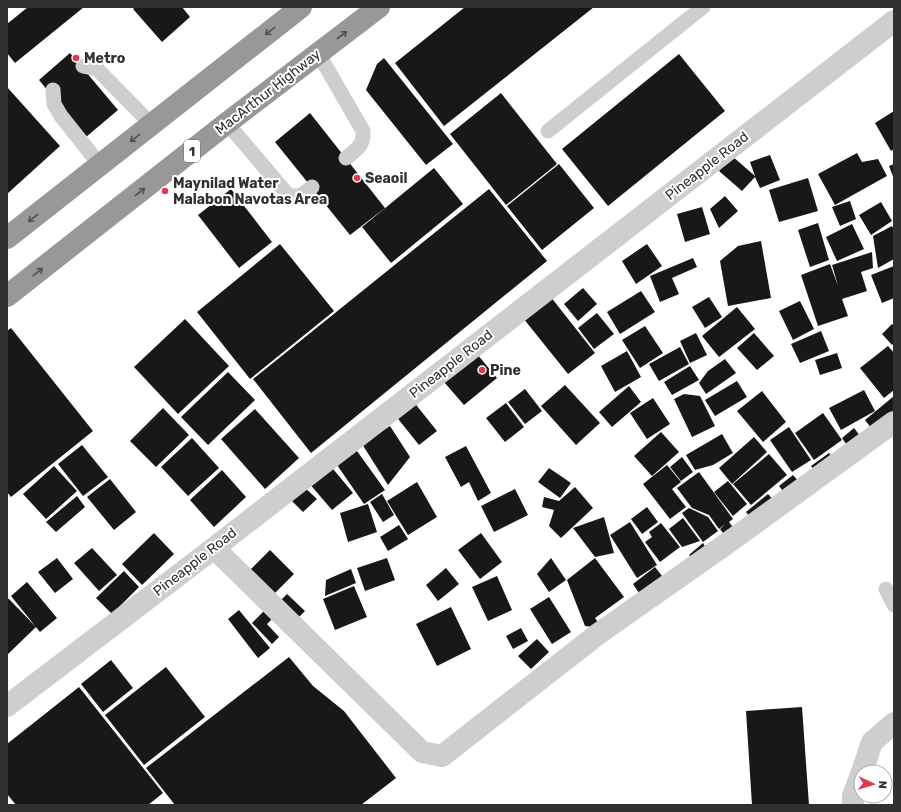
<svg xmlns="http://www.w3.org/2000/svg" width="901" height="812" viewBox="0 0 901 812" font-family="Rubik,sans-serif">
<style>
.building{fill:#181818}
.lines{fill:none;stroke-linecap:round;stroke-linejoin:round}
.lane{stroke:#cecece;stroke-width:15}
.street{stroke:#cecece;stroke-width:22}
.highway{stroke:#989898;stroke-width:22}
.oneway{stroke:#505050}
.poi-dot{fill:#e03a52;stroke:#fff;stroke-width:1.5}
.labels{text-anchor:middle;dominant-baseline:central;stroke-width:4;stroke-linejoin:round;paint-order:stroke}
.shield{fill:#fff;stroke:#6f6f6f;stroke-width:1}
.shield-label{font-size:13px;font-weight:bold;fill:#313131}
.poi-label{font-size:14px;font-weight:bold;fill:#313131;stroke:#fff;text-anchor:start}
.street-label{font-size:14px;fill:#313131;stroke:#fff}
</style>
<rect width="100%" height="100%" fill="#fff"/>
<path class="building" d="M 28,7 L 84,7 L 15,63 L 7,53 L 7,24 Z
M 135,7 L 182,7 L 190,17 L 162,42 L 133,9 Z
M 465,7 L 594,7 L 444,126 L 395,63 Z
M 70,53 L 118,110 L 86,137 L 39,80 Z
M 679,54 L 725,111 L 608,206 L 562,149 Z
M 384,58 L 453,144 L 426,165 L 366,90 L 377,64 Z
M 7,87 L 60,146 L 7,194 Z
M 501,93 L 557,164 L 506,205 L 450,134 Z
M 894,111 L 894,149 L 891,151 L 875,123 Z
M 310,113 L 385,208 L 350,235 L 275,142 Z
M 857,153 L 862,162 L 878,159 L 887,176 L 835,205 L 818,174 Z
M 770,155 L 780,180 L 760,188 L 755,177 L 742,191 L 719,171 L 732,156 L 755,176 L 750,162 Z
M 559,164 L 594,208 L 542,250 L 507,206 Z
M 894,164 L 894,179 L 889,166 Z
M 434,168 L 463,204 L 391,263 L 362,227 Z
M 808,178 L 818,211 L 779,222 L 769,190 Z
M 231,189 L 272,242 L 239,268 L 198,215 Z
M 489,189 L 547,261 L 311,453 L 253,379 Z
M 725,196 L 738,211 L 719,228 L 710,209 Z
M 850,201 L 856,219 L 840,226 L 832,207 Z
M 881,202 L 892,221 L 871,235 L 859,215 Z
M 702,207 L 710,234 L 685,242 L 677,214 Z
M 818,223 L 829,260 L 810,267 L 798,230 Z
M 852,224 L 864,249 L 837,261 L 826,237 Z
M 892,226 L 894,230 L 894,259 L 878,268 L 873,236 Z
M 761,241 L 771,298 L 728,306 L 720,261 L 738,246 Z
M 280,244 L 334,311 L 250,379 L 197,312 Z
M 647,244 L 662,266 L 636,284 L 622,261 Z
M 872,252 L 873,268 L 861,272 L 867,291 L 842,299 L 848,316 L 818,326 L 801,275 L 830,264 L 838,286 L 832,265 Z
M 693,258 L 697,267 L 672,278 L 679,294 L 660,302 L 650,276 Z
M 894,266 L 894,298 L 882,303 L 871,275 Z
M 583,288 L 597,304 L 578,321 L 564,304 Z
M 641,291 L 655,312 L 620,334 L 607,312 Z
M 550,296 L 595,353 L 568,374 L 523,318 Z
M 709,297 L 722,317 L 705,328 L 692,307 Z
M 800,301 L 814,329 L 793,340 L 779,311 Z
M 737,307 L 755,329 L 719,357 L 702,336 Z
M 597,313 L 614,334 L 594,349 L 578,328 Z
M 185,319 L 229,366 L 178,414 L 134,367 Z
M 892,324 L 894,326 L 894,343 L 892,345 L 882,334 Z
M 645,326 L 663,353 L 640,368 L 622,340 Z
M 11,328 L 93,431 L 11,497 L 7,492 L 7,331 Z
M 821,331 L 829,351 L 800,363 L 791,344 Z
M 696,333 L 707,355 L 690,363 L 680,341 Z
M 754,333 L 774,356 L 757,370 L 737,348 Z
M 888,346 L 894,353 L 894,390 L 884,398 L 860,368 Z
M 680,347 L 689,364 L 659,381 L 649,364 Z
M 627,351 L 641,377 L 615,392 L 601,366 Z
M 837,353 L 842,368 L 820,375 L 815,360 Z
M 477,354 L 497,378 L 464,405 L 444,382 Z
M 725,359 L 736,373 L 706,394 L 699,383 L 708,371 Z
M 690,366 L 699,380 L 672,395 L 664,382 Z
M 228,372 L 255,400 L 208,445 L 181,417 Z
M 737,381 L 747,397 L 715,416 L 705,400 Z
M 565,385 L 600,423 L 576,445 L 541,406 Z
M 629,386 L 641,402 L 612,427 L 599,412 Z
M 525,389 L 542,411 L 525,424 L 508,402 Z
M 864,390 L 875,411 L 841,430 L 829,408 Z
M 762,391 L 786,422 L 763,442 L 737,411 Z
M 684,394 L 700,396 L 715,426 L 692,437 L 674,399 Z
M 894,396 L 894,418 L 875,433 L 865,420 Z
M 653,398 L 670,424 L 647,439 L 630,413 Z
M 413,401 L 437,431 L 419,445 L 395,415 Z
M 506,403 L 524,427 L 505,442 L 486,418 Z
M 163,408 L 189,435 L 156,467 L 130,441 Z
M 255,409 L 299,458 L 265,489 L 221,439 Z
M 823,413 L 842,440 L 814,460 L 795,433 Z
M 390,426 L 410,457 L 388,485 L 362,444 Z
M 789,427 L 811,460 L 792,472 L 770,440 Z
M 854,428 L 864,441 L 851,451 L 842,438 Z
M 661,432 L 679,452 L 652,476 L 634,456 Z
M 722,434 L 733,453 L 713,465 L 695,470 L 686,455 Z
M 754,437 L 767,452 L 732,484 L 719,468 Z
M 192,438 L 219,468 L 188,496 L 161,467 Z
M 82,445 L 108,477 L 83,496 L 58,464 Z
M 466,446 L 491,493 L 478,501 L 469,482 L 461,487 L 445,457 Z
M 357,451 L 385,490 L 364,504 L 337,465 Z
M 829,453 L 835,461 L 817,474 L 811,466 Z
M 769,454 L 787,475 L 751,505 L 733,484 Z
M 682,457 L 693,472 L 681,481 L 670,467 Z
M 329,464 L 353,493 L 332,510 L 308,482 Z
M 667,465 L 681,482 L 672,489 L 686,507 L 670,519 L 643,484 Z
M 54,466 L 77,491 L 46,519 L 23,494 Z
M 549,468 L 571,483 L 560,498 L 538,482 Z
M 222,470 L 246,497 L 214,527 L 190,500 Z
M 699,472 L 733,519 L 729,522 L 738,534 L 729,541 L 720,529 L 725,524 L 719,529 L 709,515 L 692,508 L 677,488 Z
M 793,475 L 801,484 L 786,495 L 779,486 Z
M 110,479 L 136,512 L 114,530 L 87,497 Z
M 728,481 L 747,504 L 733,516 L 714,492 Z
M 417,482 L 437,517 L 408,535 L 387,501 Z
M 302,485 L 317,499 L 303,512 L 289,498 Z
M 575,487 L 593,508 L 561,538 L 549,526 L 554,510 L 542,507 L 544,497 L 559,501 Z
M 515,489 L 528,515 L 494,532 L 481,506 Z
M 382,494 L 394,515 L 383,522 L 370,502 Z
M 768,494 L 776,503 L 754,522 L 746,512 Z
M 77,496 L 85,507 L 56,532 L 46,522 Z
M 368,504 L 377,532 L 348,542 L 340,513 Z
M 647,507 L 658,522 L 642,534 L 631,519 Z
M 689,508 L 708,517 L 718,531 L 703,542 L 682,513 Z
M 604,517 L 614,553 L 595,557 L 573,528 Z
M 683,518 L 700,541 L 682,547 L 669,529 Z
M 630,522 L 657,565 L 637,578 L 610,535 Z
M 661,523 L 680,547 L 660,562 L 645,542 L 652,537 L 649,532 Z
M 399,525 L 408,539 L 388,551 L 380,537 Z
M 154,533 L 174,554 L 142,585 L 122,564 Z
M 481,533 L 502,562 L 480,579 L 458,550 Z
M 703,543 L 708,551 L 697,563 L 689,555 Z
M 92,548 L 117,575 L 99,591 L 74,563 Z
M 270,550 L 294,574 L 274,594 L 250,570 Z
M 57,558 L 73,579 L 55,593 L 38,572 Z
M 387,558 L 395,580 L 365,591 L 357,568 Z
M 551,558 L 566,580 L 549,592 L 537,574 Z
M 595,558 L 624,597 L 595,618 L 602,628 L 585,626 L 567,580 Z
M 655,567 L 662,576 L 639,593 L 633,584 Z
M 446,568 L 459,584 L 438,601 L 426,585 Z
M 351,569 L 356,583 L 325,596 L 326,580 Z
M 124,571 L 139,587 L 112,614 L 96,598 Z
M 497,576 L 512,610 L 488,621 L 472,587 Z
M 27,582 L 57,618 L 40,632 L 11,596 Z
M 354,586 L 367,617 L 335,630 L 323,599 Z
M 287,594 L 305,611 L 293,623 L 275,606 Z
M 549,597 L 571,632 L 552,644 L 530,609 Z
M 7,599 L 9,599 L 36,627 L 7,655 Z
M 270,605 L 278,613 L 267,624 L 279,637 L 272,644 L 252,623 Z
M 451,607 L 471,649 L 437,666 L 416,624 Z
M 239,610 L 270,648 L 258,658 L 228,619 Z
M 521,628 L 528,641 L 513,649 L 506,636 Z
M 537,639 L 549,652 L 531,669 L 518,656 Z
M 289,657 L 313,686 L 344,711 L 396,778 L 361,805 L 175,805 L 146,768 Z
M 111,660 L 133,688 L 103,712 L 81,684 Z
M 166,667 L 205,717 L 144,765 L 105,715 Z
M 79,687 L 163,793 L 148,805 L 16,805 L 7,794 L 7,744 Z
M 802,707 L 809,805 L 752,805 L 746,711 Z"/>
<g class="lines">
<path class="lane" d="M 318,53 L 363,131 C 364,146 357,149 346,158
M 83,66 L 97,69 L 152,125
M 53,90 L 54,104 L 61,116 L 100,165
M 227,123 L 288,195 C 300,198 303,194 312,187
M 548,131 L 703,7
M 886,589 L 894,605"/>
<path class="street" d="M 214,548 L 422,752 L 442,756 L 598,634 L 729,542 L 894,422
M 7,706 L 214,548 L 894,21
M 862,772 L 872,742 L 894,723
M 853,805 L 853,796 L 861,774"/>
<path class="highway" d="M 7,238 L 301,7
M 7,296 L 227,123 L 379,7"/>
</g>
<defs><path id="oneway-shaft" d="M-6 0H5M1.5-3L5.5 0L1.5 3" fill="none" stroke-width="1.6" stroke-linecap="round" stroke-linejoin="round"/></defs>
<g class="oneway">
<use href="#oneway-shaft" transform="translate(270 31) rotate(142)"/>
<use href="#oneway-shaft" transform="translate(342 35) rotate(-37)"/>
<use href="#oneway-shaft" transform="translate(135 138) rotate(142)"/>
<use href="#oneway-shaft" transform="translate(140 192) rotate(-38)"/>
<use href="#oneway-shaft" transform="translate(33 218) rotate(142)"/>
<use href="#oneway-shaft" transform="translate(38 272) rotate(-38)"/>
</g>
<g class="poi-dot">
<circle cx="76" cy="58" r="4"/>
<circle cx="357" cy="178" r="4"/>
<circle cx="165" cy="191" r="4"/>
<circle cx="482" cy="370" r="4"/>
</g>
<g class="labels">
<rect class="shield" x="184" y="140" width="16" height="22" rx="3"/>
<g class="shield-label">
<text x="192" y="151">1</text>
</g>
<g class="poi-label">
<text x="84" y="58">Metro</text>
<text x="365" y="178">Seaoil</text>
<text x="173" y="183">Maynilad Water<tspan x="173" dy="16">Malabon Navotas Area</tspan></text>
<text x="490" y="370">Pine</text>
</g>
<g class="street-label">
<text transform="translate(268 92) rotate(-38)">MacArthur Highway</text>
<text transform="translate(707 166) rotate(-38)">Pineapple Road</text>
<text transform="translate(451 364) rotate(-38)">Pineapple Road</text>
<text transform="translate(195 562) rotate(-38)">Pineapple Road</text>
</g>
</g>
<rect width="901" height="812" fill="none" stroke="#313131" stroke-width="16"/>
<g transform="translate(873 784) rotate(94)"><circle r="19" fill="#ffffff" stroke="#adadad"/>
<path d="M0-3L7 15L0 10L-7 15Z" fill="#e03a52"/>
<text y="-6" font-size="11" font-weight="bold" text-anchor="middle" fill="#313131">N</text>
</g>
</svg>
